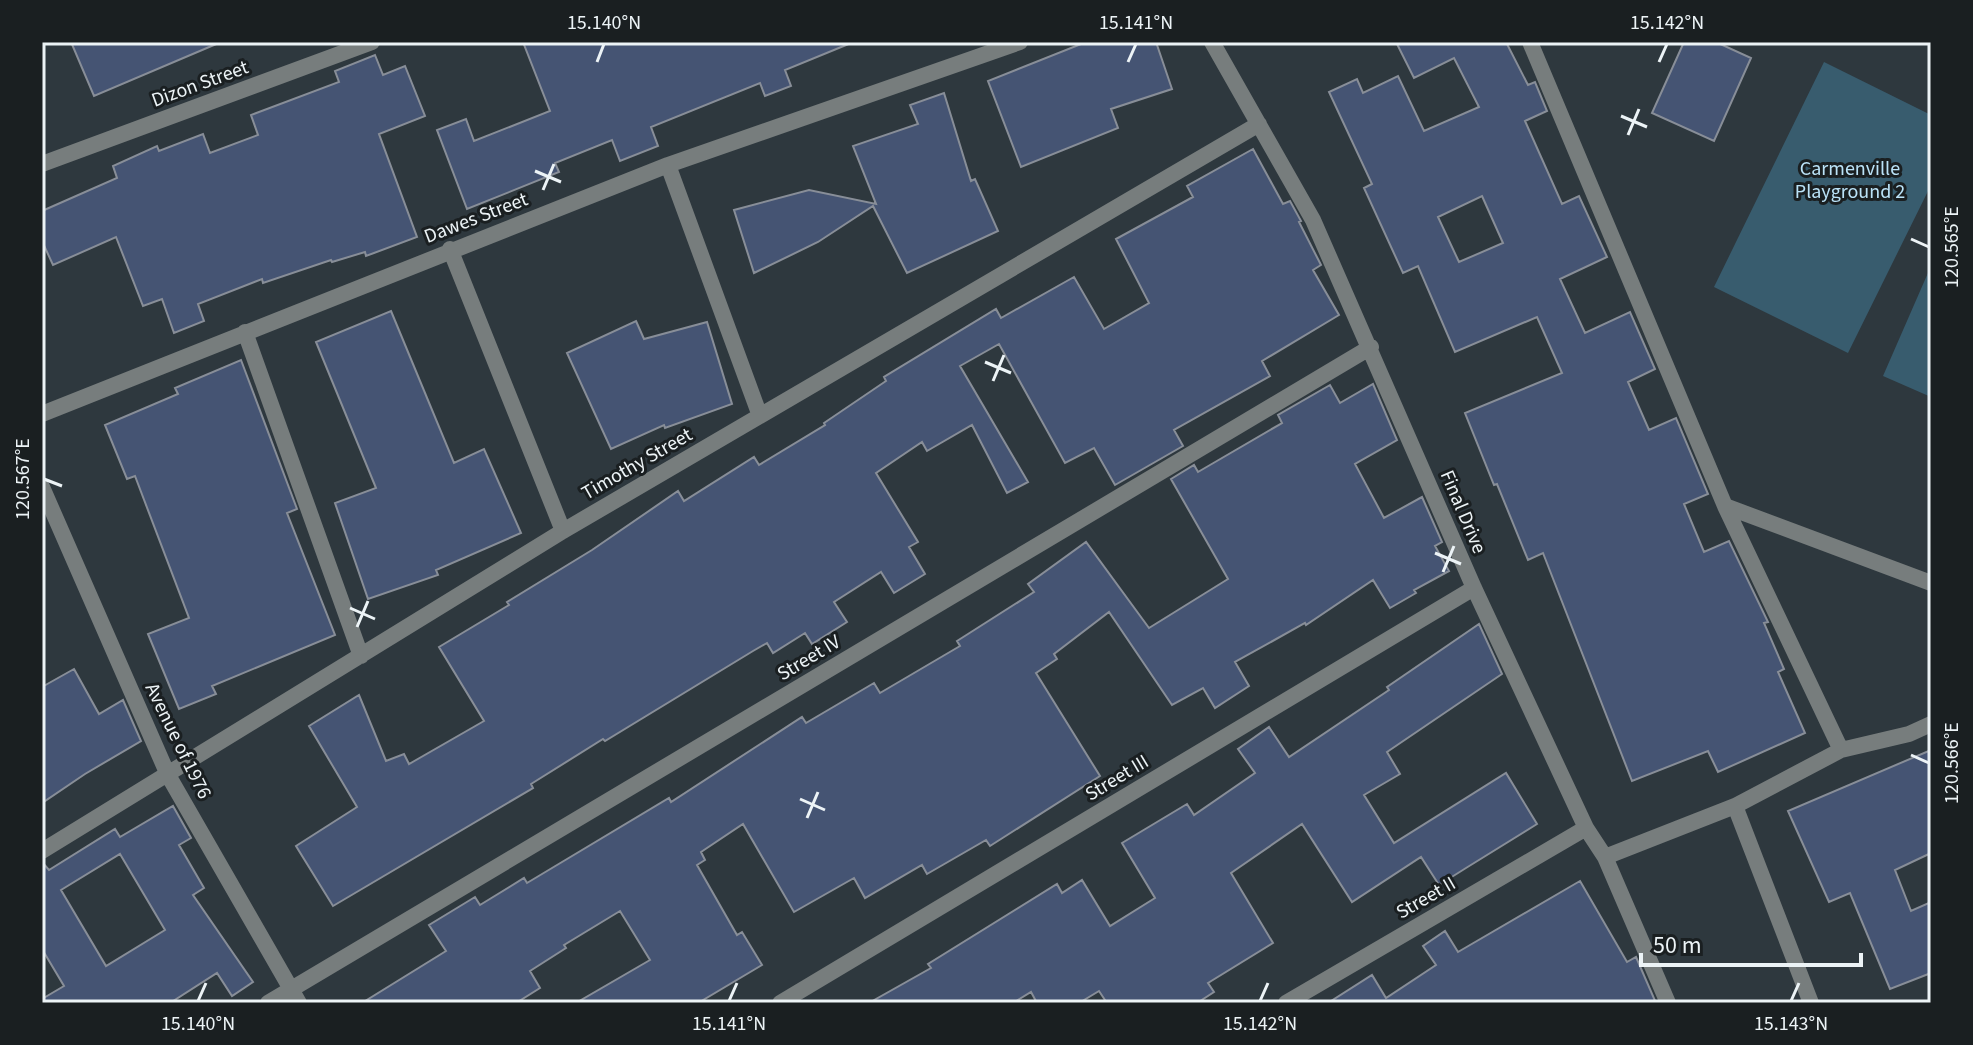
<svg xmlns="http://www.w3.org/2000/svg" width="1973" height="1045" viewBox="0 0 1973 1045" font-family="'Source Sans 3',sans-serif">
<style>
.green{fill:#385c6e}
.building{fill:#455473;stroke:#888e98;stroke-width:2;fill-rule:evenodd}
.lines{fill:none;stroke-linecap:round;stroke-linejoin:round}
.street{stroke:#777d7d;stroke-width:16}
.ticks{fill:none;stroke:#ecf3f6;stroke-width:3}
.labels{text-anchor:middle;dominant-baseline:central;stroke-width:6;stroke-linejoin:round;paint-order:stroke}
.street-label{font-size:20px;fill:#ecf3f6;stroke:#1a1f21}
.park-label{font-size:20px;fill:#bbe3f8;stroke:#1a1f21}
.neatline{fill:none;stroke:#ecf3f6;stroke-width:3}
.ticks-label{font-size:20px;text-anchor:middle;fill:#ecf3f6}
</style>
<rect width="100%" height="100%" fill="#2e383e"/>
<path class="green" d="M 1824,62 L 1931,115 L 1931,185 L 1848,353 L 1714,287 Z
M 1931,266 L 1931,397 L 1883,376 Z"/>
<path class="building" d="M 71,42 L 221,42 L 94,96 Z
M 523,42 L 851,42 L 851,43 L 785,70 L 791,86 L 765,96 L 760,83 L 651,127 L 658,146 L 620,161 L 612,140 L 555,163 L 559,172 L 467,209 L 437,130 L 466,119 L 474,141 L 550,111 Z
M 1086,42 L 1156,42 L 1172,89 L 1111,109 L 1118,128 L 1021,167 L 988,81 Z
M 1396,42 L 1506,42 L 1528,85 L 1535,82 L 1547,111 L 1525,121 L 1562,204 L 1579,196 L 1607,257 L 1560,279 L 1585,333 L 1630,312 L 1655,369 L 1628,382 L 1649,430 L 1676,418 L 1708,494 L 1684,504 L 1704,552 L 1729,541 L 1768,622 L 1764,623 L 1784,669 L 1778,672 L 1805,733 L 1718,772 L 1708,751 L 1632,781 L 1543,553 L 1528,560 L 1497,484 L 1494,485 L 1465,413 L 1562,373 L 1537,317 L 1455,352 L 1418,266 L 1403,273 L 1364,188 L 1372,184 L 1329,92 L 1357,79 L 1363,93 L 1398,76 L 1424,131 L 1479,107 L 1454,58 L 1414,78 ZM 1482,196 L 1503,243 L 1459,262 L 1438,217 Z
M 1684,42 L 1716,42 L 1751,58 L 1714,141 L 1652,113 Z
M 375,55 L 383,75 L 405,66 L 425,116 L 379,134 L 417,237 L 366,256 L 365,252 L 332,262 L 331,260 L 263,283 L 262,279 L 198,304 L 204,321 L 174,333 L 162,299 L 143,306 L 116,237 L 53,265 L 42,241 L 42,211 L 117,178 L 113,166 L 157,146 L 159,151 L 203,134 L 210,153 L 258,135 L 251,115 L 339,82 L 335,71 Z
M 944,93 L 971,181 L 975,179 L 998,231 L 907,273 L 873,206 L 818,242 L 754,273 L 734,210 L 809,190 L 876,204 L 853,146 L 918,124 L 910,105 Z
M 1253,149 L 1283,204 L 1290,201 L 1301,221 L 1299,222 L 1321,265 L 1313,270 L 1339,315 L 1262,361 L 1270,376 L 1174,430 L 1183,446 L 1115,485 L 1094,448 L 1065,463 L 999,344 L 960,366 L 1028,482 L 1007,493 L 972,425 L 927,451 L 922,442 L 876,473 L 918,542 L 909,547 L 925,574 L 894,593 L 881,572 L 834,602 L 847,622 L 812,644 L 805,633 L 773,653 L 767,643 L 753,651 L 605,741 L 603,739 L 531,784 L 533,788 L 333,906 L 296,846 L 357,807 L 309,726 L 359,695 L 386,761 L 404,754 L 409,764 L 484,721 L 439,647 L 509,605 L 507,602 L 592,550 L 678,491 L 684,501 L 754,457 L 759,465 L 825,425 L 824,423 L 886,381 L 884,377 L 996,309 L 1001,318 L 1074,277 L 1104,329 L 1149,303 L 1116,239 L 1193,197 L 1187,186 Z
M 391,311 L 454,463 L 484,449 L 521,533 L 436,570 L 438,575 L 368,599 L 335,503 L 376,488 L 316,342 Z
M 636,321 L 644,339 L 707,322 L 732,404 L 665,428 L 664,425 L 611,449 L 567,353 Z
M 241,360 L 297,509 L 287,513 L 335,635 L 212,686 L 216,694 L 179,709 L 148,634 L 189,618 L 135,476 L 127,479 L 105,425 L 178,394 L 175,388 Z
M 1373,384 L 1397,440 L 1355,464 L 1384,518 L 1422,497 L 1442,542 L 1435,546 L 1449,571 L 1414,590 L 1416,593 L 1390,608 L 1373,580 L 1306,625 L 1305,623 L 1235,662 L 1249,686 L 1215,708 L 1203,688 L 1172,705 L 1109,612 L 1054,654 L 1057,659 L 1036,673 L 1100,776 L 990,846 L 986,840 L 927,874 L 922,865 L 865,898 L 854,878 L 794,912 L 743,824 L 701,852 L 705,860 L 697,865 L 737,935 L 742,932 L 762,965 L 698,1003 L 576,1003 L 650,960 L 620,911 L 564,945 L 566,948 L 530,971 L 540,988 L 516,1003 L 362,1003 L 446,951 L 429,925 L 475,897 L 480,905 L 524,878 L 527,883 L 669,798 L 671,802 L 802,717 L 806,723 L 874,683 L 880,693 L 960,646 L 957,641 L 1034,592 L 1028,584 L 1086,542 L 1149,628 L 1228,579 L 1171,479 L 1194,465 L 1198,472 L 1282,423 L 1278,415 L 1330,385 L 1340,403 Z
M 1479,624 L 1502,674 L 1387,752 L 1400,774 L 1364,795 L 1394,843 L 1506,773 L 1537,824 L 1466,868 L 1439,885 L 1421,857 L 1352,902 L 1302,824 L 1231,873 L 1273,943 L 1208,983 L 1214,992 L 1197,1003 L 1107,1003 L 1099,991 L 1079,1003 L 1037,1003 L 1031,992 L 1013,1003 L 869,1003 L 931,968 L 928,964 L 1057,884 L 1062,893 L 1082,880 L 1110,926 L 1155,898 L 1122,843 L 1187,804 L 1194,815 L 1255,773 L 1238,749 L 1269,727 L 1289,757 L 1389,690 L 1387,687 Z
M 74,669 L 99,714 L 123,700 L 141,741 L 85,774 L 42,803 L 42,687 Z
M 1931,750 L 1931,853 L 1895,870 L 1911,911 L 1931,902 L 1931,973 L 1890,989 L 1850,893 L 1829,902 L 1788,811 Z
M 173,806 L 191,838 L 179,845 L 204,888 L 193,895 L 253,982 L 232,996 L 217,973 L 170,1003 L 42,1003 L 42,999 L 64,986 L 42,949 L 42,862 L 49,870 L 115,829 L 120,837 ZM 120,854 L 165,930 L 106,966 L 61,890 Z
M 1580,881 L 1627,962 L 1636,957 L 1656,1003 L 1328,1003 L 1372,975 L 1386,998 L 1436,965 L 1423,946 L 1445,931 L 1458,952 Z"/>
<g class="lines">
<path class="street" d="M 1212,42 L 1313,220 L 1474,588 L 1586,828 L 1605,857 L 1668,1003
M 1530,42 L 1725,506 L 1841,750
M 42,164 L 372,42
M 668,165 L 760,416
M 450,249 L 563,531
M 245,332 L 361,656
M 42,414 L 668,165 L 1020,42
M 42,487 L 168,775 L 299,1003
M 1725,506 L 1931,583
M 1735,806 L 1811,1003
M 42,851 L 563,531 L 1259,124
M 1605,857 L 1735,806 L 1841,750 L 1909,734 L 1931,724
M 268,1003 L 1371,347
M 780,1003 L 1474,588
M 1286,1003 L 1586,828"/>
</g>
<path class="ticks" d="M 597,62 L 604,44M 1128,62 L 1136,44M 1659,62 L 1667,44M 1621,116 L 1647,127M 1628,135 L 1639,109M 535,171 L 561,182M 543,190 L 554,164M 1911,239 L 1929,247M 985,362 L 1011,373M 993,381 L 1004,355M 44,479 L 62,486M 1435,553 L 1461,564M 1443,572 L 1454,546M 350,608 L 375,619M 357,627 L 368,601M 1911,755 L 1929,763M 800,799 L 825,810M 807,818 L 818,792M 198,1001 L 206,983M 729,1001 L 737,983M 1260,1001 L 1268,983M 1791,1001 L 1799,983"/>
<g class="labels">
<g class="street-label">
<text transform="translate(200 84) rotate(-20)">Dizon Street</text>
<text transform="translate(476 218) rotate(-21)">Dawes Street</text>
<text transform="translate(637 464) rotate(-30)">Timothy Street</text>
<text transform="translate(1463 512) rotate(67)">Final Drive</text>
<text transform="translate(809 658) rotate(-31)">Street IV</text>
<text transform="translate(178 741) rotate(64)">Avenue of 1976</text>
<text transform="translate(1117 778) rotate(-31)">Street III</text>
<text transform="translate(1426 898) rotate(-30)">Street II</text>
</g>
<g class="park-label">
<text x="1850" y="169">Carmenville<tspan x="1850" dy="23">Playground 2</tspan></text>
</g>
</g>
<rect width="1973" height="1045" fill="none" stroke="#1a1f21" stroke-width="88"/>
<path d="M1641 953v12h220v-12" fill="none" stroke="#ecf3f6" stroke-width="4"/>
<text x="1653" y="953" font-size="24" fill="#ecf3f6" stroke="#1a1f21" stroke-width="6" paint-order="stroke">50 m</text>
<rect x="44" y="44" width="1885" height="957" class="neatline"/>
<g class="ticks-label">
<text x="604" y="29">15.140°N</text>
<text x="1136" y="29">15.141°N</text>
<text x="1667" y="29">15.142°N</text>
<text transform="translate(1951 247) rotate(-90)" y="7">120.565°E</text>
<text transform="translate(22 479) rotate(-90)" y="7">120.567°E</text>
<text transform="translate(1951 763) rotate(-90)" y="7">120.566°E</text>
<text x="198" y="1030">15.140°N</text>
<text x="729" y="1030">15.141°N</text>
<text x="1260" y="1030">15.142°N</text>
<text x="1791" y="1030">15.143°N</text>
</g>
</svg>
